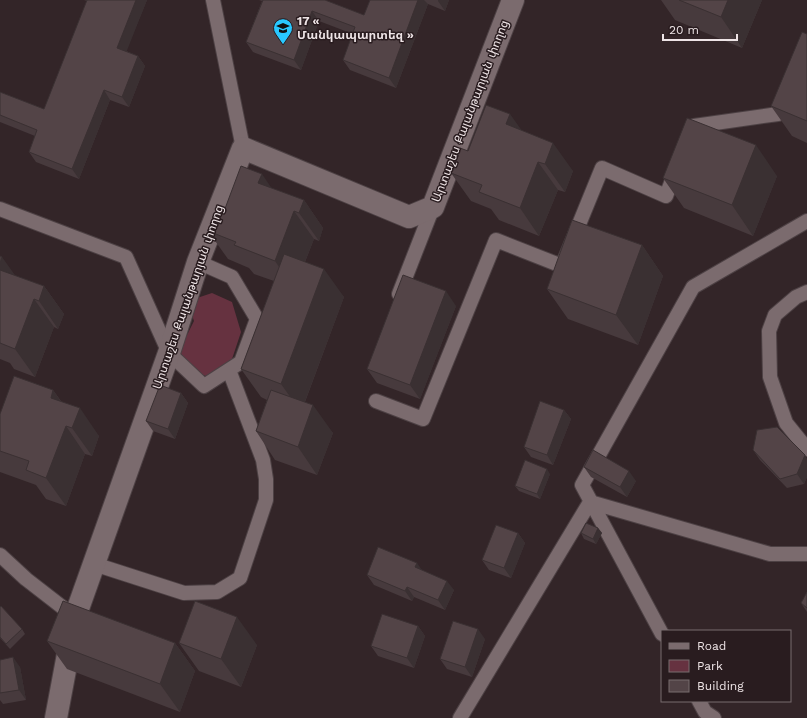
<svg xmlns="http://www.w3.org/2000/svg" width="807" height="718" viewBox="0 0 807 718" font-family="'Work Sans','Noto Sans Armenian',sans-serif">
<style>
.green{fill:#663240}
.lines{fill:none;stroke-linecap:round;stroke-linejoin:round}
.lane-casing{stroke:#4d4144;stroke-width:16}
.street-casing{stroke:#4d4144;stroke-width:24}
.lane{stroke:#7b6b6e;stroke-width:14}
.street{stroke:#7b6b6e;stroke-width:22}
.wall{fill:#473a3d}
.shaded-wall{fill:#3a3032}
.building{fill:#534447;stroke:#3a3032}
.labels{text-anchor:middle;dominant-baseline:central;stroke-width:3;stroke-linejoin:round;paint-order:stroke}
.poi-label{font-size:12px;font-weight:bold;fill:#eee4e6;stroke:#291c1f;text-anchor:start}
.street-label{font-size:12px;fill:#eee4e6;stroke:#291c1f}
</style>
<rect width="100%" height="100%" fill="#332528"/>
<path class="green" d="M 212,293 L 232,302 L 241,332 L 232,359 L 206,376 L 185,369 L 176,342 L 187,335 L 194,321 L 190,309 L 194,299 Z"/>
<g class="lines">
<g class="lane-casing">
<path id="lane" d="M 213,0 L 243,148
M 690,134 L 694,126 L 778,114 L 785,98
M 0,209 L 126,257 L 169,353 L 204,386 L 241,362 L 257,319 L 232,277 L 198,262
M 807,292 L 796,297 L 775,315 L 769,331 L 770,377 L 786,423 L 807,449
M 399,294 L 433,207
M 376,401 L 423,419 L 496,240 L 562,266 L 602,168 L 666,196 L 676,170
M 590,502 L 770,554 L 807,554
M 0,555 L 26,579 L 75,617
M 94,564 L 184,593 L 217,592 L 240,578 L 266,500 L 266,479 L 263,460 L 229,370
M 662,634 L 582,485 L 693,287 L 807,221
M 699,701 L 705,712 L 714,718
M 460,718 L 590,502"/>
</g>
<g class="street-casing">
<path id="street" d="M 56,718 L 75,617 L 169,353 L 198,262 L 243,148 L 409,217 L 433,207 L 513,0"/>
</g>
<use href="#lane" class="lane"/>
<use href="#street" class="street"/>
</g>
<path class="wall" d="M 84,0 L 147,0 L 126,51 L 138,56 L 145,66 L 129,107 L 110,100 L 79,179 L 36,162 L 29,152 L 35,136 L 0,122 L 0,92 L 44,109 L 87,1 Z
M 259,0 L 325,0 L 364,15 L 370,0 L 449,0 L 445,11 L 428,4 L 396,88 L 350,70 L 343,60 L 353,34 L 319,21 L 301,70 L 253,52 L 246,42 L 262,1 Z
M 661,0 L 762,0 L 742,48 L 675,20 Z
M 807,34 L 807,143 L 792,136 L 771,106 Z
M 522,131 L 573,171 L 565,192 L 558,190 L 539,236 L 499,220 L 491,209 L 471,201 L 451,173 L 468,151 Z
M 777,176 L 753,236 L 684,208 L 663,178 Z
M 271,188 L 304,200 L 323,228 L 319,241 L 314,239 L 305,262 L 344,297 L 305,402 L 333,433 L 317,475 L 275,460 L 256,431 L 267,400 L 261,397 L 241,369 L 274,281 L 254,274 L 249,268 L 228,259 L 208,231 L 223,214 Z
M 642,245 L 663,276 L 638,345 L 568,319 L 547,289 Z
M 0,256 L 15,276 L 44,286 L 64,314 L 58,329 L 54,327 L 35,377 L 14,369 L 10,363 L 0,359 Z
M 456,306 L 420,399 L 377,383 L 367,369 Z
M 53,390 L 61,401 L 99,436 L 92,456 L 85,454 L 66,506 L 46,499 L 36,485 L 0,472 L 0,414 Z
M 181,393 L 188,403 L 175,439 L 153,431 L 146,421 Z
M 564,410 L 571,419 L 553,465 L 531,457 L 524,447 Z
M 753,450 L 807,459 L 807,477 L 804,484 L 787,488 L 760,460 Z
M 584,467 L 636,481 L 627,497 L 591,477 Z
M 550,474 L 540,499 L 519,491 L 515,486 Z
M 598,528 L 602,533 L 596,544 L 584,539 L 581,533 Z
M 518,533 L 525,543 L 511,578 L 489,570 L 482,560 Z
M 423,571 L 454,590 L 445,610 L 414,597 L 412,601 L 374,585 L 367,575 Z
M 807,592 L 807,612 L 801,603 Z
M 0,607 L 22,629 L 25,634 L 10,649 L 0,638 Z
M 418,626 L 425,636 L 414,668 L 378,656 L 371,646 Z
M 485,639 L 472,677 L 447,669 L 440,659 Z
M 47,641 L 175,643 L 195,671 L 180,712 L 67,669 Z
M 179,643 L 257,645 L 241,687 L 199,671 Z
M 0,660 L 20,667 L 26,700 L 3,704 L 0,700 Z"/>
<path class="shaded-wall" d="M 136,0 L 147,0 L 124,58 L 117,48 Z
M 418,0 L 424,0 L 428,4 L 396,88 L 389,78 Z
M 438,0 L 449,0 L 445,11 L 438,1 Z
M 728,0 L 762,0 L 742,48 L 721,17 Z
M 312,11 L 319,21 L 301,70 L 294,60 Z
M 138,56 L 145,66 L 129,107 L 122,97 Z
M 104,90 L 110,100 L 79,179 L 72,169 Z
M 510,114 L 530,142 L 506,124 Z
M 553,143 L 573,171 L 565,192 L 545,164 Z
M 756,145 L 777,176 L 753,236 L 732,205 Z
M 538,162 L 558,190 L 539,236 L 520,208 Z
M 262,174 L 281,202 L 258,183 Z
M 304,200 L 323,228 L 319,241 L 299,213 Z
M 294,211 L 314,239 L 294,289 L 275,261 Z
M 642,245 L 663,276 L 638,345 L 616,315 Z
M 2,257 L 22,285 L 0,272 L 0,263 Z
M 324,269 L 344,297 L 301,412 L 281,384 Z
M 44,286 L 64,314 L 58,329 L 39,301 Z
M 446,291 L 456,306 L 420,399 L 410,385 Z
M 34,299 L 54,327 L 35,377 L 15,349 Z
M 53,390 L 73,419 L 51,398 Z
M 181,393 L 188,403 L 175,439 L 168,429 Z
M 313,405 L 333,433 L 317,475 L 298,447 Z
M 80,408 L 99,436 L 92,456 L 72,428 Z
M 564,410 L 571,419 L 553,465 L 547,455 Z
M 66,426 L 85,454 L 66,506 L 46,478 Z
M 805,455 L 807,459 L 807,477 L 804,484 L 797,474 Z
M 547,469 L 550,474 L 540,499 L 537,494 Z
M 629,471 L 636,481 L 627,497 L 620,487 Z
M 598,528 L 602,533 L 596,544 L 593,539 Z
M 518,533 L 525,543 L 511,578 L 504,568 Z
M 417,563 L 424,573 L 415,567 Z
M 447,581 L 454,590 L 445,610 L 438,600 Z
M 407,587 L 414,597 L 412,601 L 405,591 Z
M 237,617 L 257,645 L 241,687 L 221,659 Z
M 418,626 L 425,636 L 414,668 L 407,658 Z
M 478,629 L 485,639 L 472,677 L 465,667 Z
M 175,643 L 195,671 L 180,712 L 160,684 Z
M 13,657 L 20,667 L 26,700 L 19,690 Z"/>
<path class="building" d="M 87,0 L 136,0 L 117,48 L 138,56 L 122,97 L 104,90 L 72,169 L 29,152 L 37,130 L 0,115 L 0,92 L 44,109 Z
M 263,0 L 325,0 L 364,15 L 370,0 L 418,0 L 389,78 L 343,60 L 355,27 L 312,11 L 294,60 L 246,42 Z
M 679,0 L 728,0 L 721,17 Z
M 802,32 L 807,34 L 807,121 L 771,106 Z
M 486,105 L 510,114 L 506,124 L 553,143 L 545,164 L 538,162 L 520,208 L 479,192 L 482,185 L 451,173 L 460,148 L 468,151 Z
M 687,118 L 756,145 L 732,205 L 663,178 Z
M 241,166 L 262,174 L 258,183 L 304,200 L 299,213 L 294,211 L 275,261 L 234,245 L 236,242 L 208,231 L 215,213 L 223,214 Z
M 572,220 L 642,245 L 616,315 L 547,289 Z
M 284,254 L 324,269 L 281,384 L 241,369 Z
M 0,256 L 2,257 L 0,263 Z
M 0,270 L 44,286 L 39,301 L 34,299 L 15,349 L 0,343 Z
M 403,275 L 446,291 L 410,385 L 367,369 Z
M 14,376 L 53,390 L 51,398 L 80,408 L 72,428 L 66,426 L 46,478 L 26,470 L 29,461 L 0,451 L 0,414 Z
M 160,385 L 181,393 L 168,429 L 146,421 Z
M 271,390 L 313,405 L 298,447 L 256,431 Z
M 540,401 L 564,410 L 547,455 L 524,447 Z
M 777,427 L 805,455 L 797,474 L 780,479 L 753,450 L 757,430 Z
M 593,450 L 629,471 L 620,487 L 584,467 Z
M 525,460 L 547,469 L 537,494 L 515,486 Z
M 586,523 L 598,528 L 593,539 L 581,533 Z
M 496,525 L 518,533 L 504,568 L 482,560 Z
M 378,547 L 417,563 L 415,567 L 447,581 L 438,600 L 407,587 L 405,591 L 367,575 Z
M 807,592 L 807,608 L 801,603 Z
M 63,601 L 175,643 L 160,684 L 47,641 Z
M 195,601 L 237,617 L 221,659 L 179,643 Z
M 1,606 L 22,629 L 6,644 L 0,637 L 0,607 Z
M 382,614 L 418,626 L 407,658 L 371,646 Z
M 453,621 L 478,629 L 465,667 L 440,659 Z
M 13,657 L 19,690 L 0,693 L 0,660 Z"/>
<defs>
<g id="school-pin" transform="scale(1)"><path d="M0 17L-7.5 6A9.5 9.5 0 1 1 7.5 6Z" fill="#29c8ff" stroke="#291c1f"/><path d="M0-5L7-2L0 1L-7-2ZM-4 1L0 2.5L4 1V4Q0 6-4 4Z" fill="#111"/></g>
</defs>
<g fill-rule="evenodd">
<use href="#school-pin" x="283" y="28"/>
</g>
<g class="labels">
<g class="poi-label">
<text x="297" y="21">17 «<tspan x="297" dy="14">Մանկապարտեզ »</tspan></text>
</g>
<g class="street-label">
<text transform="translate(470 111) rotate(-69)">Արտաշես Քալանթարյան փողոց</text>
<text transform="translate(188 297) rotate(-71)">Արտաշես Քալանթարյան փողոց</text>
</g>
</g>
<rect x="661" y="630" width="130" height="72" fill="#291c1f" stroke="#786c6f"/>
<rect x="669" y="643" width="20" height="6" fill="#7b6b6e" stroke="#786c6f"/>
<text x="697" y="650" font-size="12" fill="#eee4e6">Road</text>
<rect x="669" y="660" width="20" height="12" fill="#663240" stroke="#786c6f"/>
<text x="697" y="670" font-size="12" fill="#eee4e6">Park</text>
<rect x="669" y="680" width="20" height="12" fill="#534447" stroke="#786c6f"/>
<text x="697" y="690" font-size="12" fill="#eee4e6">Building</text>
<path d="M663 34v6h74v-6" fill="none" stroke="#eee4e6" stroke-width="2"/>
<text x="669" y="34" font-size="12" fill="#eee4e6" stroke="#291c1f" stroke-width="3" paint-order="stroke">20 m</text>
</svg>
